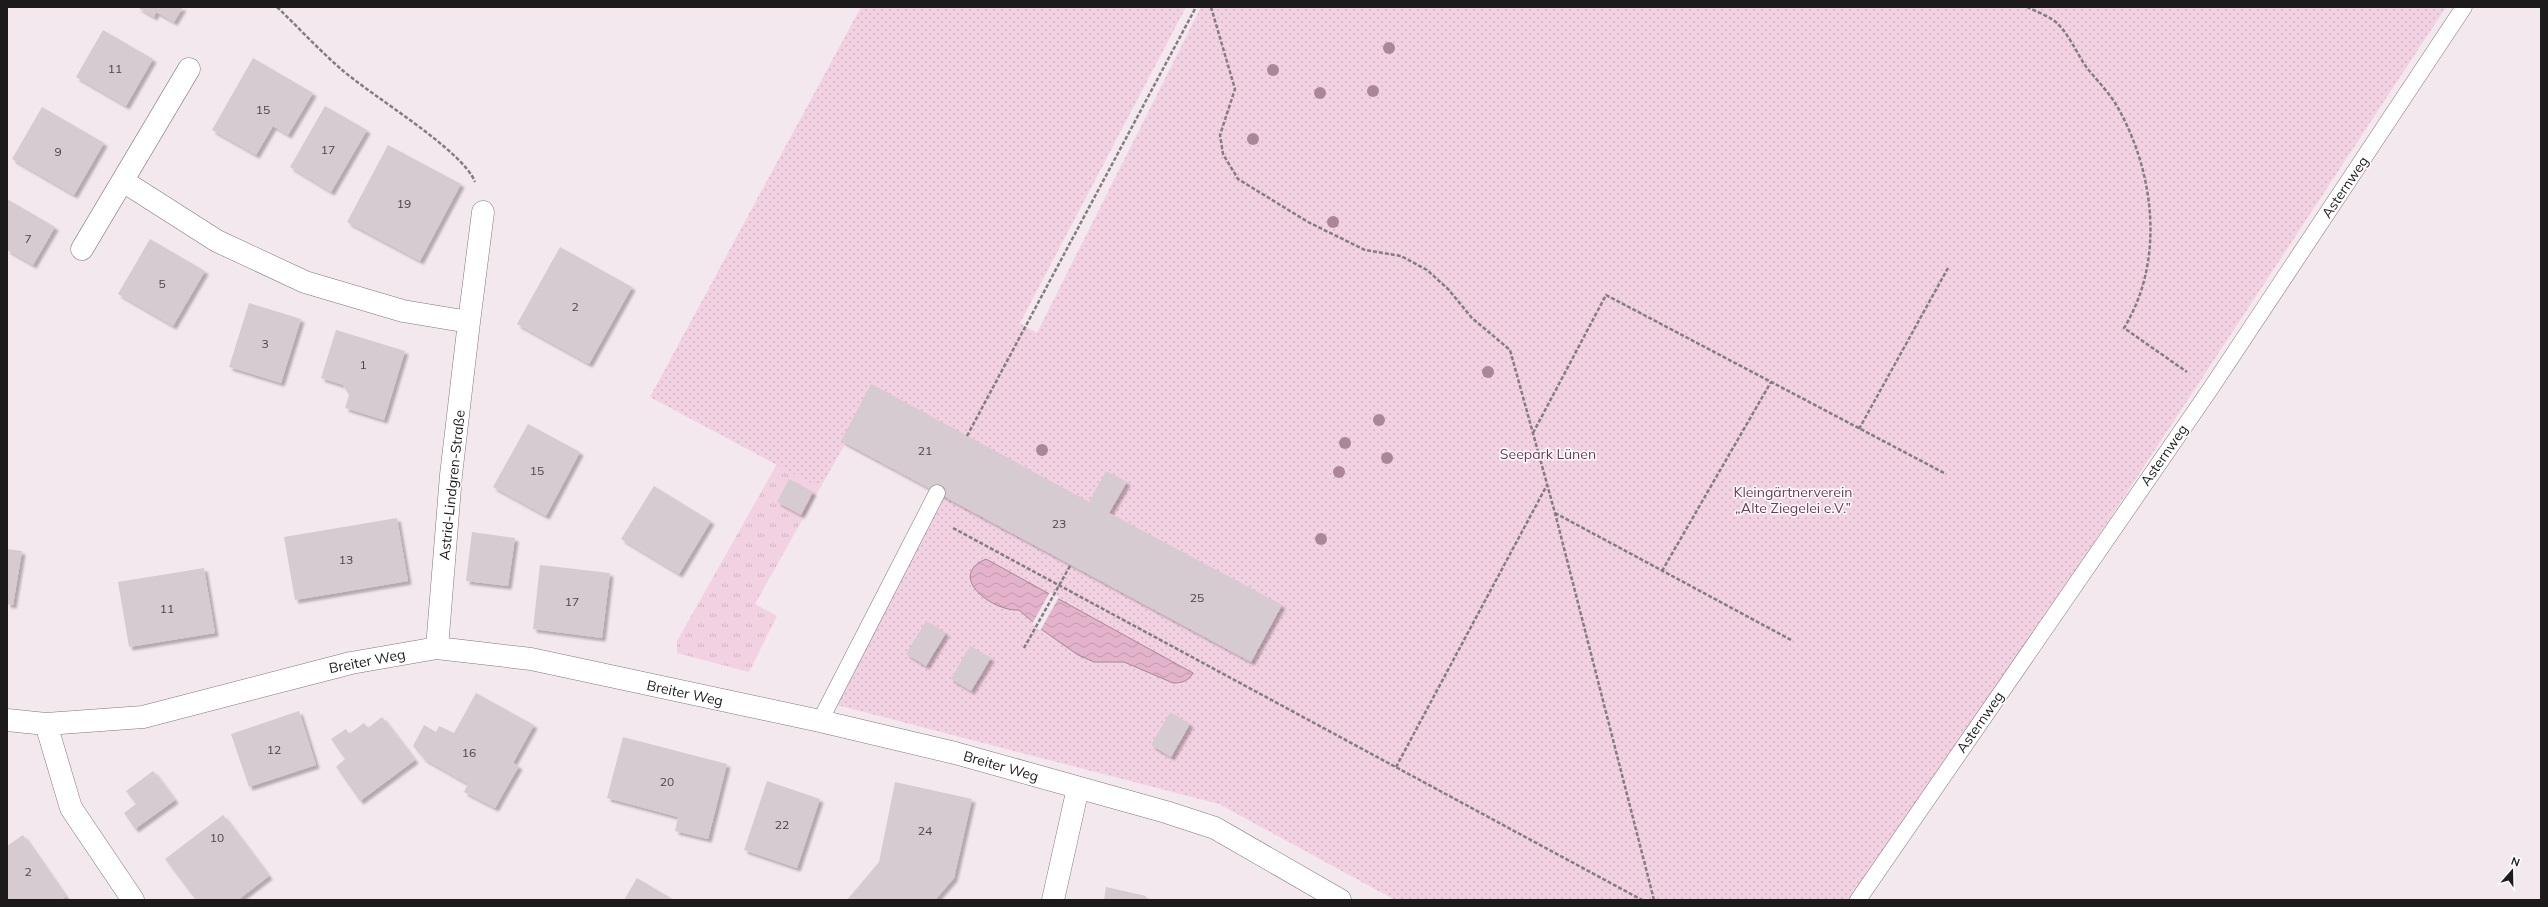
<svg xmlns="http://www.w3.org/2000/svg" width="2548" height="907" viewBox="0 0 2548 907" font-family="Mulish,sans-serif">
<style>
.grass{fill:url(#grass-tufts)}
.park{fill:url(#park-dots)}
.water{fill:url(#water-waves);stroke:#a88597}
.pier{fill:#f3e8ed}
.building{fill:#d5cbd0;filter:url(#shadow)}
.lines{fill:none;stroke-linecap:round;stroke-linejoin:round}
.lane-casing{stroke:#80767b;stroke-width:17}
.street-casing{stroke:#80767b;stroke-width:23}
.path{stroke:#847d80;stroke-width:2.5;stroke-dasharray:4 2;stroke-linecap:butt}
.lane{stroke:#fff;stroke-width:16}
.street{stroke:#fff;stroke-width:22}
.tree{fill:#ab869a}
.labels{text-anchor:middle;dominant-baseline:central;stroke-width:3;stroke-linejoin:round;paint-order:stroke}
.number-label{font-size:12px;fill:#4b4648}
.street-label{font-size:14px;fill:#1d1a1b;stroke:#fff}
.park-label{font-size:14px;fill:#703557;stroke:#fff}
</style>
<defs>
<pattern id="grass-tufts" width="24" height="20" patternUnits="userSpaceOnUse"><rect width="24" height="20" fill="#f2d2e2"/><path d="M3 7l-1-3M5 7V3M7 7l1-3M15 17l-1-3M17 17v-4M19 17l1-3" fill="none" stroke="#cfb4c1"/></pattern>
<pattern id="park-dots" width="8" height="8" patternUnits="userSpaceOnUse"><rect width="8" height="8" fill="#f2d2e2"/><path d="M2 2h.1M6 6h.1" fill="none" stroke="#cfb4c1" stroke-width="1.8" stroke-linecap="round"/></pattern>
<pattern id="water-waves" width="16" height="10" patternUnits="userSpaceOnUse"><rect width="16" height="10" fill="#e3b3cc"/><path d="M0 5q4-4 8 0t8 0" fill="none" stroke="#c299af"/></pattern>
<filter id="shadow"><feDropShadow dx="3.5" dy="3.5" stdDeviation="1" flood-color="#0004"/></filter>
</defs>
<rect width="100%" height="100%" fill="#f3e8ed"/>
<path class="grass" d="M 777,464 L 820,488 L 755,604 L 777,616 L 749,672 L 677,653 L 677,641 Z"/>
<path class="park" d="M 861,7 L 1186,7 L 1020,323 L 1018,322 L 1037,333 L 1201,7 L 2446,7 L 1859,900 L 1395,900 L 1219,804 L 837,705 L 944,497 L 845,444 L 820,488 L 650,397 Z"/>
<path class="water" d="M 986,559 L 1193,673 C 1189,681 1182,683 1173,683 L 1124,662 L 1094,662 L 1078,655 L 1041,629 L 1019,610 C 994,612 945,577 986,559 Z"/>
<path class="pier" d="M 1050,592 L 1059,597 L 1040,631 L 1032,624 Z"/>
<path class="building" d="M 137,7 L 183,7 L 174,22 L 156,12 L 154,17 Z
M 103,30 L 153,59 L 126,106 L 76,77 Z
M 253,58 L 313,93 L 288,135 L 273,126 L 256,155 L 212,130 Z
M 325,106 L 367,130 L 331,192 L 290,167 Z
M 42,107 L 104,143 L 74,195 L 12,159 Z
M 388,145 L 461,184 L 420,261 L 347,222 Z
M 7,199 L 55,227 L 33,265 L 7,250 Z
M 150,239 L 205,271 L 173,326 L 118,294 Z
M 560,247 L 632,287 L 589,364 L 517,324 Z
M 249,303 L 301,319 L 281,383 L 229,367 Z
M 336,330 L 405,351 L 384,420 L 345,408 L 349,395 L 343,385 L 321,378 Z
M 871,384 L 1089,502 L 1106,471 L 1127,482 L 1109,513 L 1282,605 L 1251,662 L 841,441 Z
M 528,424 L 580,452 L 546,516 L 493,487 Z
M 789,479 L 813,492 L 801,515 L 777,502 Z
M 654,486 L 711,521 L 679,574 L 621,539 Z
M 397,518 L 408,581 L 295,600 L 284,537 Z
M 472,532 L 515,538 L 508,586 L 466,581 Z
M 7,549 L 22,551 L 13,605 L 7,604 Z
M 540,565 L 610,573 L 602,638 L 533,629 Z
M 204,568 L 215,633 L 129,647 L 118,582 Z
M 926,621 L 946,633 L 926,666 L 906,654 Z
M 970,646 L 991,658 L 971,691 L 951,679 Z
M 476,693 L 534,725 L 513,763 L 519,766 L 495,808 L 464,792 L 468,784 L 424,759 L 413,746 L 424,725 L 436,732 L 439,726 L 454,733 Z
M 299,711 L 316,765 L 249,787 L 231,734 Z
M 1170,712 L 1190,724 L 1171,757 L 1151,745 Z
M 382,717 L 415,760 L 360,801 L 336,767 L 345,759 L 331,739 L 346,729 L 349,734 L 364,723 L 368,728 Z
M 623,737 L 727,764 L 708,839 L 675,831 L 678,817 L 607,798 Z
M 153,771 L 175,800 L 135,829 L 124,813 L 136,804 L 126,791 Z
M 767,781 L 820,799 L 797,868 L 744,850 Z
M 895,782 L 972,799 L 954,878 L 935,900 L 847,900 L 879,862 Z
M 223,815 L 269,876 L 238,900 L 196,900 L 165,859 Z
M 23,835 L 66,897 L 61,900 L 7,900 L 7,846 Z
M 637,878 L 674,900 L 624,900 Z
M 1106,887 L 1146,896 L 1146,900 L 1104,900 Z"/>
<g class="lines">
<g class="lane-casing">
<path id="lane" d="M 820,721 L 937,493
M 1858,900 L 2211,388 L 2464,7"/>
</g>
<g class="street-casing">
<path id="street" d="M 123,181 L 217,241 L 305,282 L 403,311 L 469,322 L 451,475 L 437,648
M 82,249 L 189,69
M 469,322 L 483,212
M 7,720 L 46,724 L 143,717 L 351,663 L 437,648 L 531,659 L 820,721 L 955,753 L 1166,812 L 1215,828 L 1340,900
M 46,724 L 71,808 L 133,900
M 1053,900 L 1078,788"/>
</g>
<path class="path" d="M 277,7 C 298,27 318,49 341,69 C 370,95 463,150 475,182
M 1211,7 L 1235,89 L 1220,135 L 1223,154 L 1238,179 L 1308,222 L 1365,250 L 1401,256 L 1427,270 L 1448,289 L 1472,318 L 1510,350 L 1555,513 L 1654,900
M 2027,7 C 2037,12 2052,17 2059,25 C 2071,38 2077,54 2087,68 C 2097,80 2109,93 2117,106 C 2155,173 2165,261 2124,328 L 2187,372
M 1859,429 L 1948,268
M 1533,433 L 1606,295 L 1946,474
M 967,436 L 1196,7
M 1555,513 L 1793,641
M 953,528 L 1642,900
M 1662,571 L 1771,382
M 1024,648 L 1070,566
M 1396,767 L 1547,485"/>
<use href="#lane" class="lane"/>
<use href="#street" class="street"/>
</g>
<g class="tree">
<circle cx="1389" cy="48" r="6"/>
<circle cx="1273" cy="70" r="6"/>
<circle cx="1373" cy="91" r="6"/>
<circle cx="1320" cy="93" r="6"/>
<circle cx="1253" cy="139" r="6"/>
<circle cx="1333" cy="222" r="6"/>
<circle cx="1488" cy="372" r="6"/>
<circle cx="1379" cy="420" r="6"/>
<circle cx="1345" cy="443" r="6"/>
<circle cx="1042" cy="450" r="6"/>
<circle cx="1387" cy="458" r="6"/>
<circle cx="1339" cy="472" r="6"/>
<circle cx="1321" cy="539" r="6"/>
</g>
<g class="labels">
<g class="number-label">
<text x="115" y="68">11</text>
<text x="263" y="109">15</text>
<text x="328" y="149">17</text>
<text x="58" y="151">9</text>
<text x="404" y="203">19</text>
<text x="28" y="238">7</text>
<text x="162" y="283">5</text>
<text x="575" y="306">2</text>
<text x="265" y="343">3</text>
<text x="363" y="364">1</text>
<text x="925" y="450">21</text>
<text x="537" y="470">15</text>
<text x="1059" y="523">23</text>
<text x="346" y="559">13</text>
<text x="1197" y="597">25</text>
<text x="572" y="601">17</text>
<text x="167" y="608">11</text>
<text x="274" y="749">12</text>
<text x="469" y="752">16</text>
<text x="667" y="781">20</text>
<text x="782" y="824">22</text>
<text x="925" y="830">24</text>
<text x="217" y="837">10</text>
<text x="28" y="871">2</text>
</g>
<g class="street-label">
<text transform="translate(2345 187) rotate(-56)">Asternweg</text>
<text transform="translate(2164 455) rotate(-55)">Asternweg</text>
<text transform="translate(452 485) rotate(-84)">Astrid-Lindgren-Straße</text>
<text transform="translate(367 661) rotate(-11)">Breiter Weg</text>
<text transform="translate(685 693) rotate(12)">Breiter Weg</text>
<text transform="translate(1980 722) rotate(-55)">Asternweg</text>
<text transform="translate(1001 766) rotate(16)">Breiter Weg</text>
</g>
<g class="park-label">
<text x="1548" y="454">Seepark Lünen</text>
<text x="1793" y="492">Kleingärtnerverein<tspan x="1793" dy="16">„Alte Ziegelei e.V.”</tspan></text>
</g>
</g>
<rect width="2548" height="907" fill="none" stroke="#1d1a1b" stroke-width="16"/>
<g transform="translate(2512 871) rotate(20)" stroke="#ffffff" stroke-width="3" paint-order="stroke">
<path d="M0-3L7 15L0 10L-7 15Z" fill="#1d1a1b"/>
<text y="-6" font-size="11" font-weight="bold" text-anchor="middle" fill="#1d1a1b">N</text>
</g>
</svg>
